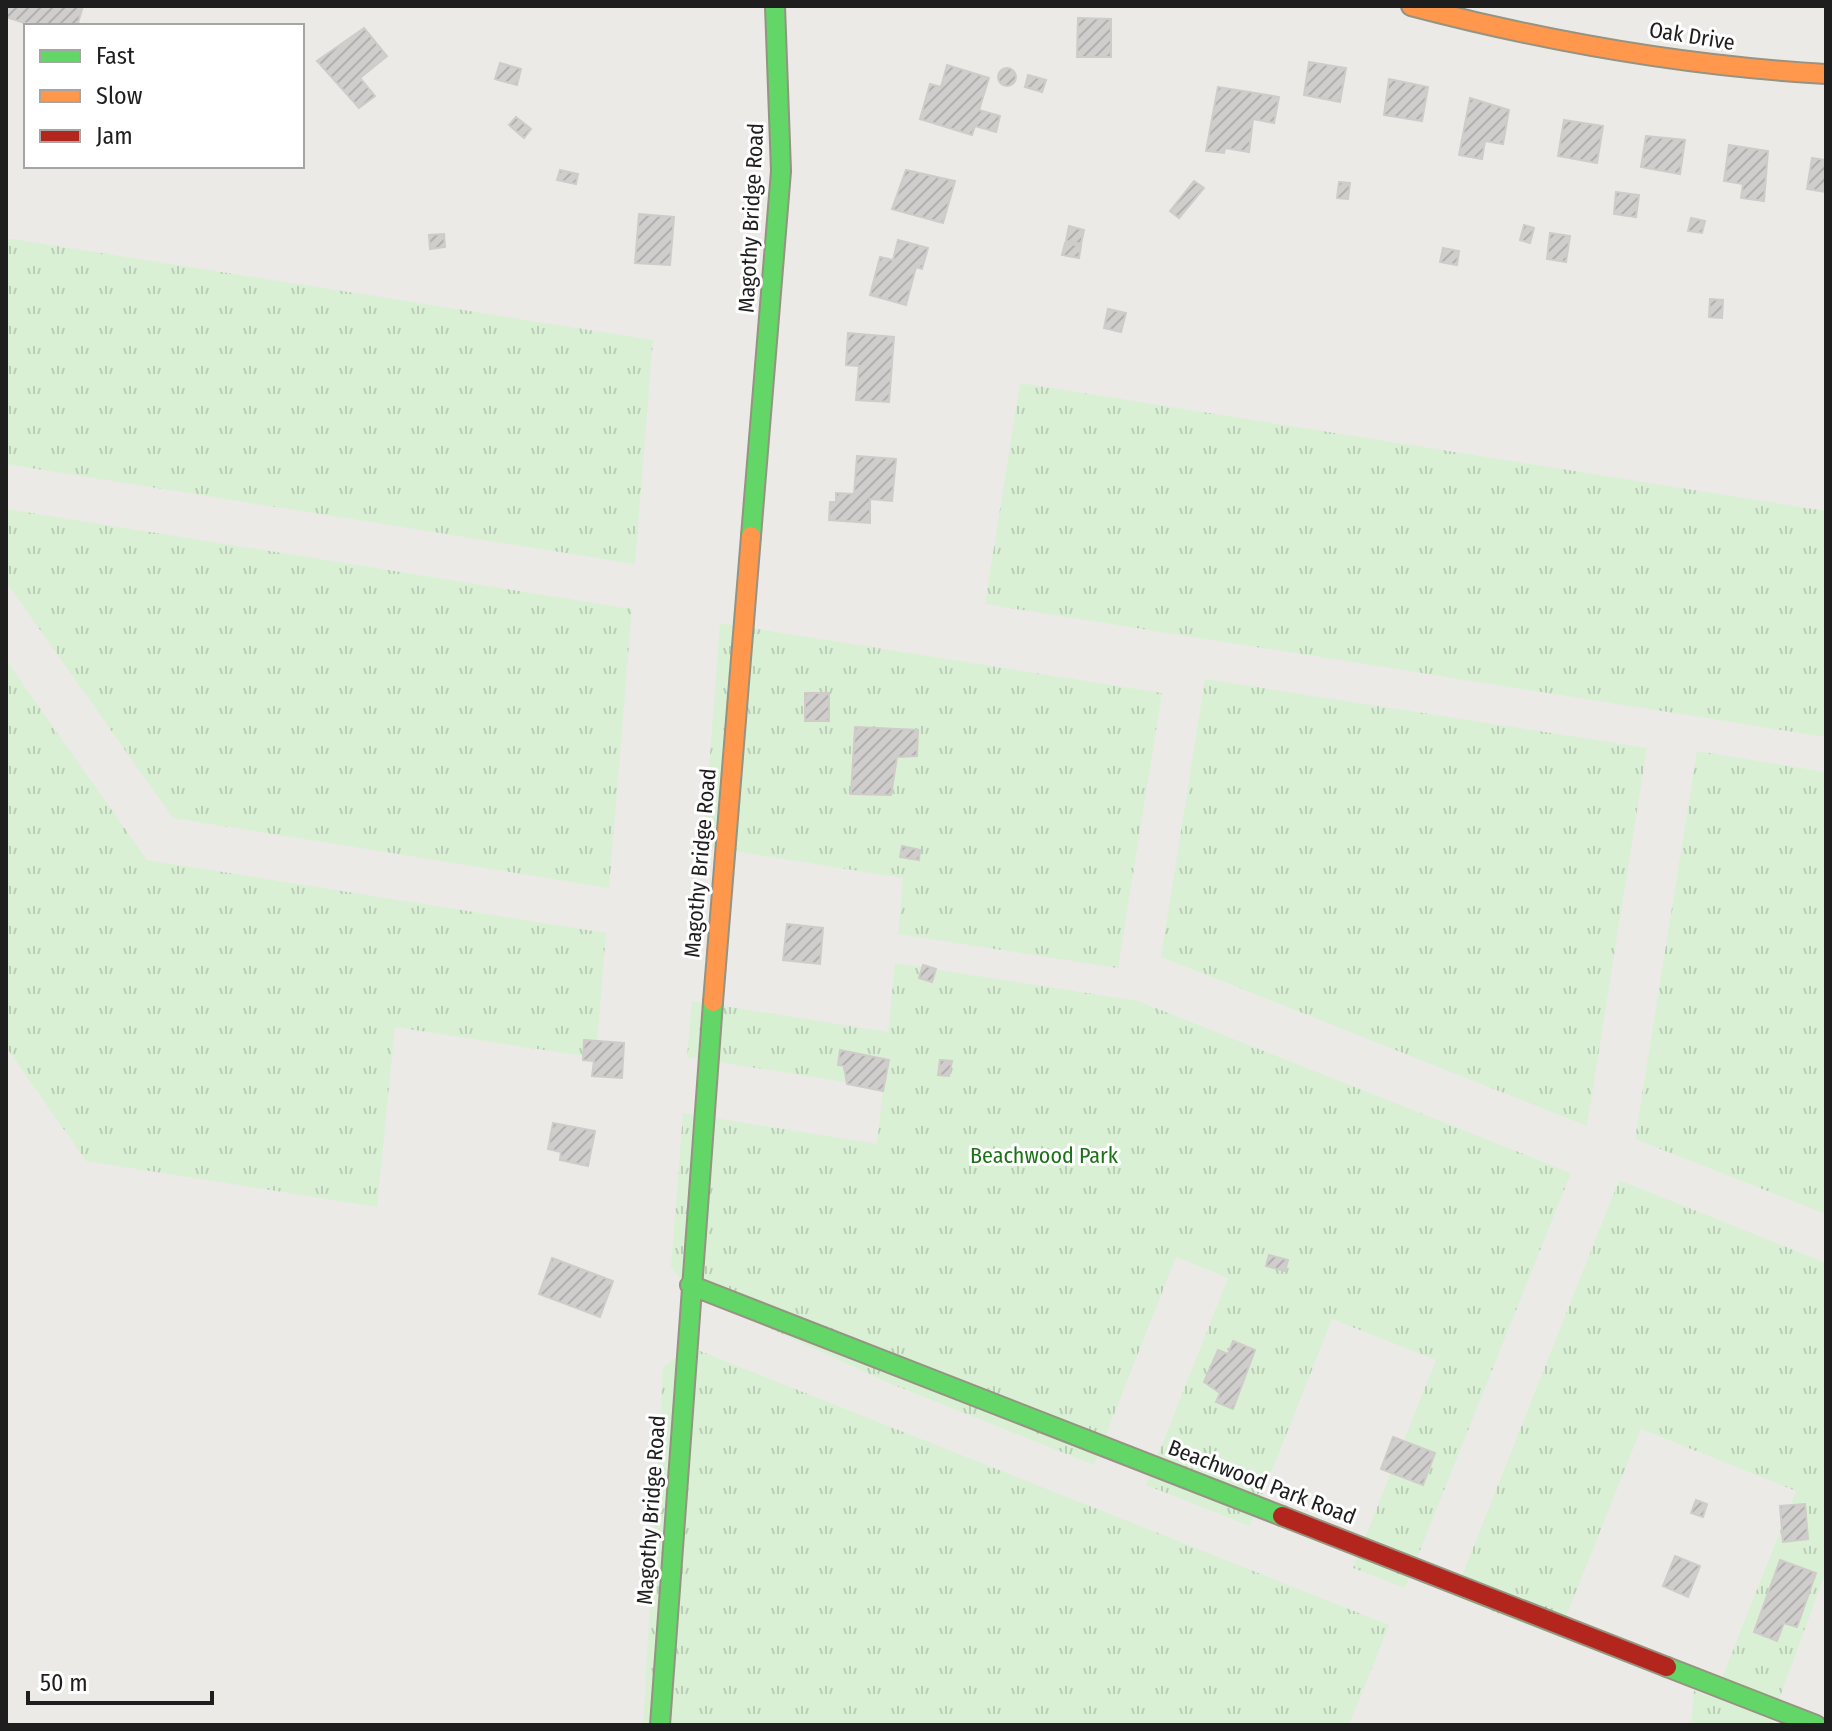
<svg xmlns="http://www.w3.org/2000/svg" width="1832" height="1731" viewBox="0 0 1832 1731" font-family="'Fira Sans Condensed',sans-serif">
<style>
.park{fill:url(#park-tufts)}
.building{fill:url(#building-hatch);stroke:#cfcbc9;stroke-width:2}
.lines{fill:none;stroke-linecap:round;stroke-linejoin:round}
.fast-casing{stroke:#959381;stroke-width:22}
.slow-casing{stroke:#959381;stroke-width:22}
.jam-casing{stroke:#959381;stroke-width:22}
.fast{stroke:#63d668;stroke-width:18}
.slow{stroke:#ff974d;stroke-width:18}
.jam{stroke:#b3261e;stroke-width:18}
.labels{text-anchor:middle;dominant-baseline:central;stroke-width:6;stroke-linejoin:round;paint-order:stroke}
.street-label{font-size:22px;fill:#1e1e1e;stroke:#fff}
.park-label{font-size:22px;fill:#1c7217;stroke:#fff}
</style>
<defs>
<pattern id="park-tufts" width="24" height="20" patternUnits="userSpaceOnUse" patternTransform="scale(2)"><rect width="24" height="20" fill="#d9f0d5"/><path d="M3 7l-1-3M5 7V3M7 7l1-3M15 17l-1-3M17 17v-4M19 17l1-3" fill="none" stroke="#bacdb6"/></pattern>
<pattern id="building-hatch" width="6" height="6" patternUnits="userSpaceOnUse" patternTransform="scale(2)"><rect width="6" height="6" fill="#d0cecc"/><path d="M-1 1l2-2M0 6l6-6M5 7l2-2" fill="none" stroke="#b2b0af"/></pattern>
</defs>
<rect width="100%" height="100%" fill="#eceae7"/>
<path class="park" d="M 6,238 L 653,340 L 635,564 L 6,464 Z
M 1020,383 L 1826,511 L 1826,737 L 985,604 Z
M 6,509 L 632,609 L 609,888 L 173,818 L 6,582 Z
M 720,623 L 1162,693 L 1118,968 L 898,934 L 903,878 L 703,846 Z
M 6,660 L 147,860 L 606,933 L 596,1058 L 395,1027 L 377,1207 L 86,1161 L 6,1047 Z
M 1205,679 L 1647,748 L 1587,1126 L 1161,957 Z
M 1697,751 L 1826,772 L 1826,1214 L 1635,1139 Z
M 895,963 L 1138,1001 L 1571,1173 L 1405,1588 L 1353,1568 L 1436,1360 L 1332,1319 L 1250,1526 L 1146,1485 L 1228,1278 L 1176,1257 L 1094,1465 L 889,1383 L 691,1292 L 671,1267 L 683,1113 L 877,1144 L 883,1088 L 687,1057 L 692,1001 L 888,1032 Z
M 1619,1180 L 1826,1263 L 1826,1571 L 1771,1721 L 1780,1725 L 1691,1725 L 1694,1691 L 1714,1698 L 1796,1491 L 1641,1429 L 1558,1637 L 1454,1596 Z
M 690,1347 L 1389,1625 L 1349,1725 L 643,1725 L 663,1367 Z"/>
<path class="building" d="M 6,6 L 83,6 L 77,26 L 34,26 L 6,17 Z
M 1078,18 L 1111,19 L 1111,57 L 1077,57 Z
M 364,28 L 387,56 L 360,78 L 375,96 L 359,108 L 317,61 Z
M 1309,62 L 1346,68 L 1340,102 L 1304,95 Z
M 500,63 L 521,69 L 517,85 L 495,79 Z
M 947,65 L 989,78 L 979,110 L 1000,116 L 996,132 L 975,126 L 972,135 L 920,119 L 930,84 L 941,87 Z
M998 77a9 9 0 1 1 18 0a9 9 0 1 1-18 0Z
M 1028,75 L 1046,80 L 1042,92 L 1025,87 Z
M 1389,79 L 1428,87 L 1422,121 L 1384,115 Z
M 1218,87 L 1279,97 L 1274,123 L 1253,119 L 1249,152 L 1225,148 L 1224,153 L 1206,151 Z
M 1470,98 L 1509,110 L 1503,144 L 1485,141 L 1482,159 L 1459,155 Z
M 516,117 L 531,129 L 524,138 L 509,125 Z
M 1564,120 L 1603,126 L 1597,163 L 1558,156 Z
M 1646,136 L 1685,140 L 1680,174 L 1641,167 Z
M 1729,145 L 1768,151 L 1764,201 L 1741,198 L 1743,184 L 1724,181 Z
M 1812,158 L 1826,160 L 1826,192 L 1807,189 Z
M 560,170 L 578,174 L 576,184 L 557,180 Z
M 906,170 L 955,181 L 943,223 L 892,209 Z
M 1194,181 L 1204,188 L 1179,218 L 1170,211 Z
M 1339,182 L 1350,183 L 1348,199 L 1337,198 Z
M 1616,192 L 1639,195 L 1636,217 L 1614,214 Z
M 639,214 L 674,217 L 670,265 L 635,263 Z
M 1691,218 L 1705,221 L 1702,233 L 1688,231 Z
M 1524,225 L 1534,228 L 1530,243 L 1520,240 Z
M 1069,226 L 1084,230 L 1081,244 L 1066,241 Z
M 1550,233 L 1570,236 L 1566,262 L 1547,259 Z
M 444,234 L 445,247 L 430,249 L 429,235 Z
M 898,240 L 928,248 L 922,269 L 916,267 L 906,305 L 870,295 L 880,257 L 893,260 Z
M 1065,243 L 1081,246 L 1079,258 L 1062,255 Z
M 1443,248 L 1459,251 L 1457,265 L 1440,262 Z
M 1710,299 L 1723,300 L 1722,318 L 1709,317 Z
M 1108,309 L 1126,313 L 1121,332 L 1104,328 Z
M 848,333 L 894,337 L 889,402 L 856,400 L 859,366 L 846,365 Z
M 857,456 L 896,459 L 892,501 L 870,499 L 870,523 L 829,520 L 830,502 L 836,502 L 836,493 L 854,494 Z
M 805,693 L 829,693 L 829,721 L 805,721 Z
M 855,727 L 918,730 L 917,756 L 897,757 L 891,795 L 851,794 Z
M 902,846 L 920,850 L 919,860 L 900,857 Z
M 787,924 L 823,928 L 820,964 L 783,960 Z
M 923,965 L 936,969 L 932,982 L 919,978 Z
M 584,1040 L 624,1043 L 622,1078 L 592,1076 L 594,1061 L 583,1060 Z
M 840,1050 L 889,1060 L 883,1091 L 847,1084 L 844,1066 L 838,1065 Z
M 940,1060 L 952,1061 L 949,1076 L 938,1075 Z
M 553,1123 L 595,1131 L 588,1166 L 560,1160 L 561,1152 L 548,1149 Z
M 1269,1255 L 1288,1260 L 1285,1271 L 1266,1266 Z
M 552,1258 L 613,1281 L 600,1317 L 539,1294 Z
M 1233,1341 L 1255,1350 L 1233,1409 L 1216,1402 L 1220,1393 L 1204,1382 L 1218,1350 L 1228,1354 Z
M 1393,1437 L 1435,1453 L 1423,1485 L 1381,1469 Z
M 1696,1500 L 1707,1504 L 1703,1517 L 1691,1513 Z
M 1805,1504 L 1808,1539 L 1783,1542 L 1780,1506 Z
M 1675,1556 L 1700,1566 L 1688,1597 L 1663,1586 Z
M 1780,1560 L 1816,1573 L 1797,1627 L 1784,1623 L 1777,1641 L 1754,1632 Z"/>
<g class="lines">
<g class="fast-casing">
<path id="fast" d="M 751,536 L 781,171 L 775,6
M 690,1285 L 1282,1516
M 1667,1667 L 1816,1725
M 660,1725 L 713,1002"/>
</g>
<g class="slow-casing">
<path id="slow" d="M 1411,6 C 1548,42 1685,66 1826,74
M 713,1002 L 751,536"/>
</g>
<g class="jam-casing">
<path id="jam" d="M 1282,1516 L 1667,1667"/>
</g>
<use href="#fast" class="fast"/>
<use href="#slow" class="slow"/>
<use href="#jam" class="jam"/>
</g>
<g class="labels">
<g class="street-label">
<text transform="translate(1692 36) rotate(9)">Oak Drive</text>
<text transform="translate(751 218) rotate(-87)">Magothy Bridge Road</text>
<text transform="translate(700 863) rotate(-85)">Magothy Bridge Road</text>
<text transform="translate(1262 1482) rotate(21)">Beachwood Park Road</text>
<text transform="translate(651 1510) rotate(-86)">Magothy Bridge Road</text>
</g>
<g class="park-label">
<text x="1044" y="1155">Beachwood Park</text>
</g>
</g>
<rect width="1832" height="1731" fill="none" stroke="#1e1e1e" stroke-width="16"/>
<rect x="24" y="24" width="280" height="144" fill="#ffffff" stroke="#a5a5a5" stroke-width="2"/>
<rect x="40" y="50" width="40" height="12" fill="#63d668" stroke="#a5a5a5" stroke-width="2"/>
<text x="96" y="64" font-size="24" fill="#1e1e1e">Fast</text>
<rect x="40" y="90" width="40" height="12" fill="#ff974d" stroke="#a5a5a5" stroke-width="2"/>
<text x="96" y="104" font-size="24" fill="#1e1e1e">Slow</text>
<rect x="40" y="130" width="40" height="12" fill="#b3261e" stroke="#a5a5a5" stroke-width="2"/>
<text x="96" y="144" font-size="24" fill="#1e1e1e">Jam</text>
<path d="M28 1691v12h184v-12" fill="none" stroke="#1e1e1e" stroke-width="4"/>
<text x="40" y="1691" font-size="24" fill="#1e1e1e" stroke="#ffffff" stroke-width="6" paint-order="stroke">50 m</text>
</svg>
